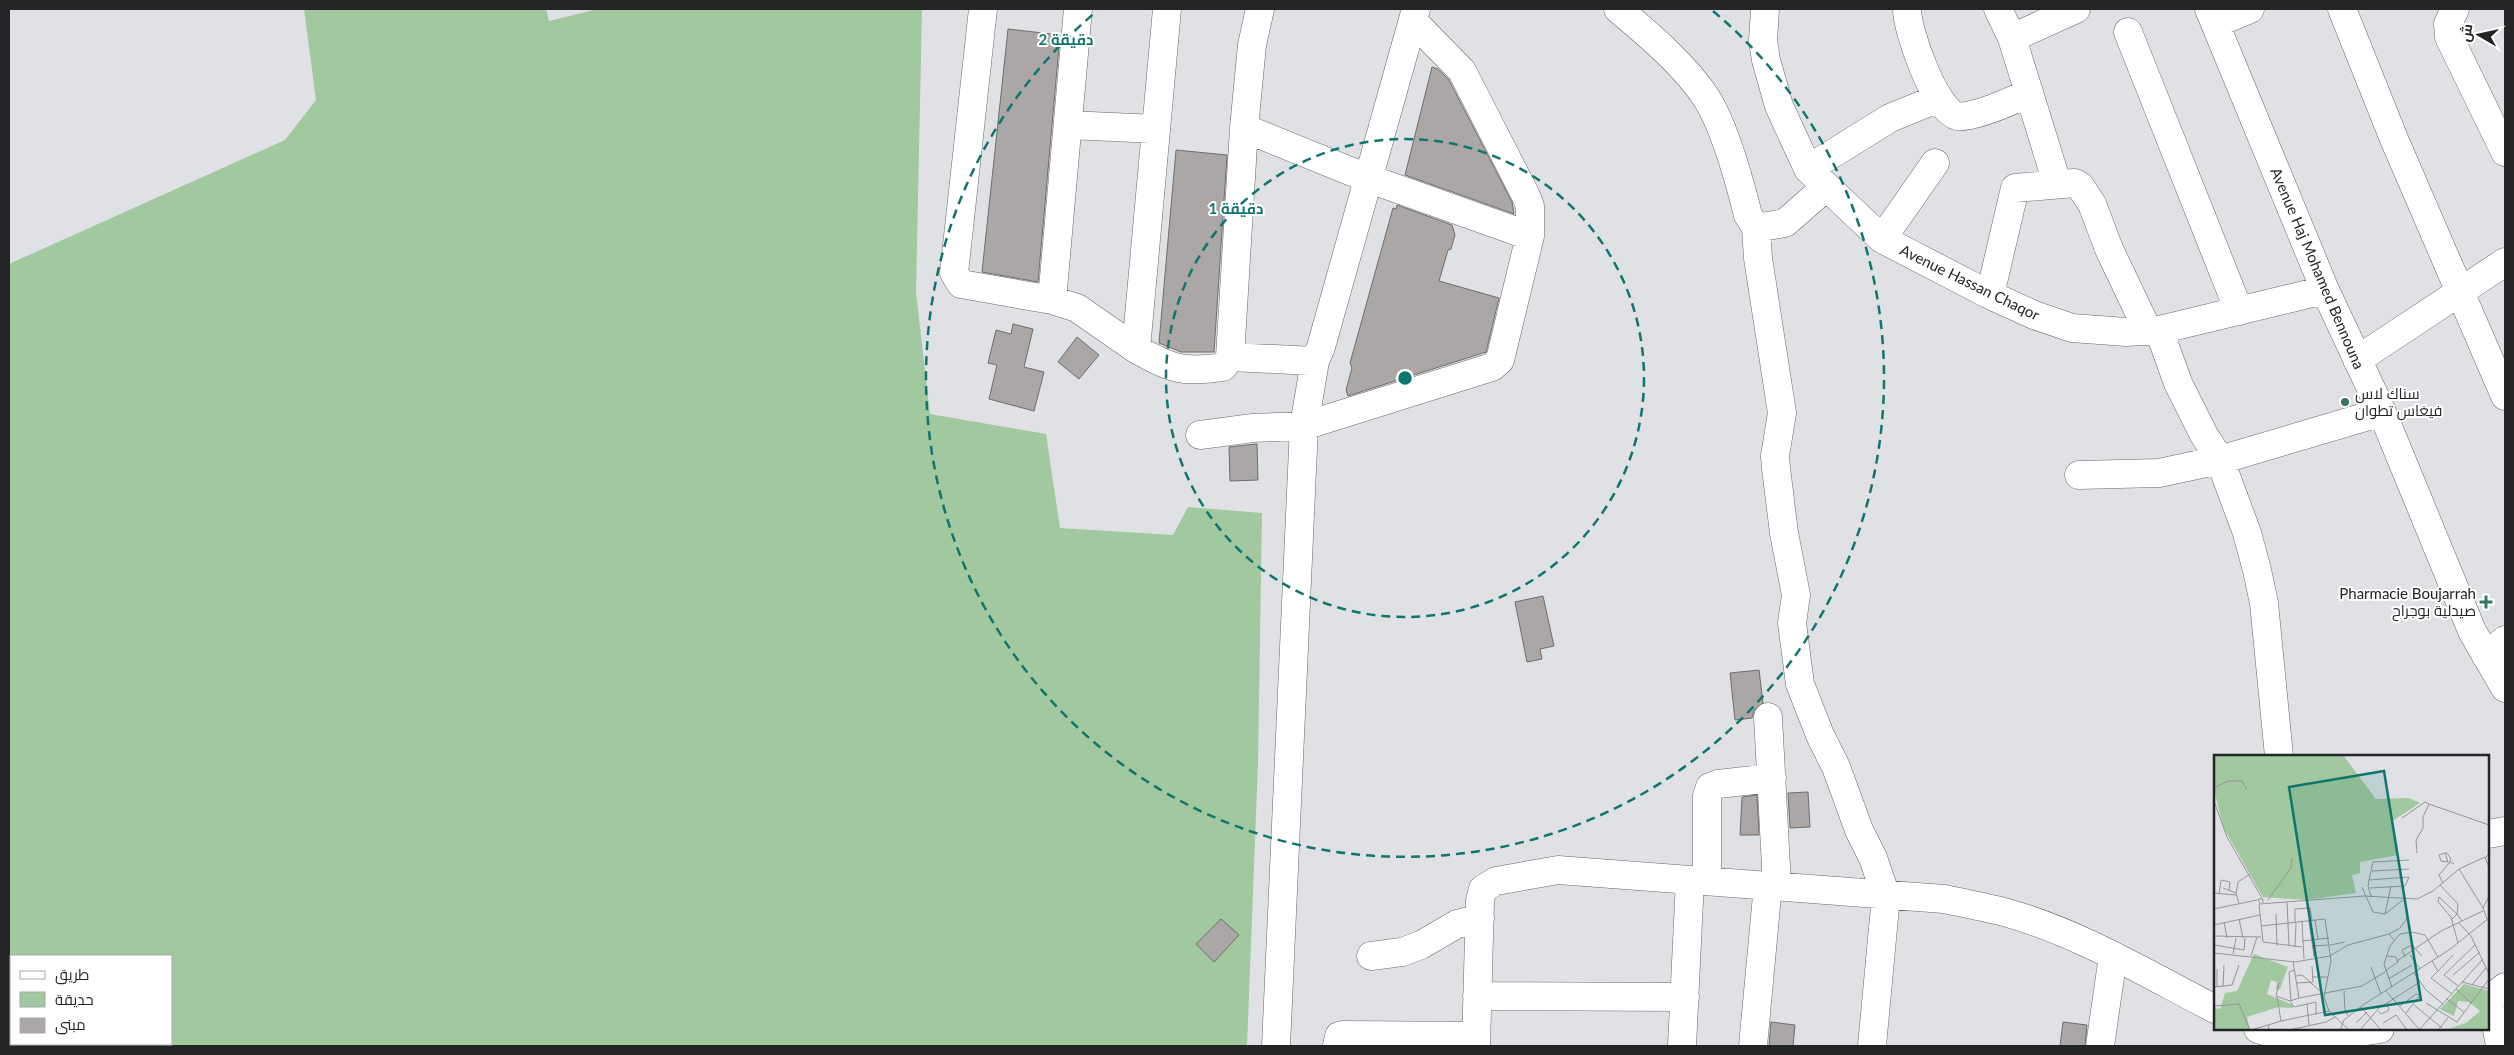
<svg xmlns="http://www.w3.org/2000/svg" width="2514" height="1055" viewBox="0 0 2514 1055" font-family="Lato,Cairo,sans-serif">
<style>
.green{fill:#a1c89e;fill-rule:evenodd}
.building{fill:#aba7a6;stroke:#706c6b}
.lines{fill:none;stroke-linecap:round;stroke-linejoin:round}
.minor-casing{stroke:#67696b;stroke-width:29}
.minor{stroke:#fff;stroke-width:28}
.ring{fill:none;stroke:#0f766e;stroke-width:2.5;stroke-dasharray:9 6}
.poi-dot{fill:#367461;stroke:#fff;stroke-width:2}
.labels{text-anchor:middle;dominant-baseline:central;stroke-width:4;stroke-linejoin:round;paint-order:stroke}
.street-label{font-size:15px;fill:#232425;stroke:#fff}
.poi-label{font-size:15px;fill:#232425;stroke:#fff;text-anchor:start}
.inset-road{fill:none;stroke:#949598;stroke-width:1}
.view{fill:#0f766e;fill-opacity:0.15;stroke:#0f766e;stroke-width:2.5}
.inset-edge{fill:none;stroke:#232425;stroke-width:2.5}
.centre{fill:#0f766e;stroke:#fff;stroke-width:2.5}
.ring-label{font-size:15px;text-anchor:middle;font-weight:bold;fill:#0f766e;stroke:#fff;stroke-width:4;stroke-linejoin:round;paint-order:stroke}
</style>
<rect width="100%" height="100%" fill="#dfe1e4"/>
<path class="green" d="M 304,9 L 546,9 L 549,21 L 598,9 L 922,9 L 916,292 L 930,414 L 1046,434 L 1060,528 L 1173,535 L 1188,507 L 1262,513 L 1258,763 L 1247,1046 L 9,1046 L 9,264 L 285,140 L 316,100 ZM 11,956 L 171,956 L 171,1044 L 11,1044 Z"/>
<path class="building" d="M 1008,29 L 1060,35 L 1038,282 L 982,272 Z
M 1432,67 L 1438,69 L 1449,80 L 1512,202 L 1514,214 L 1405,175 Z
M 1176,150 L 1227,155 L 1214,352 L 1181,352 L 1159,343 Z
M 1397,205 L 1452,225 L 1455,235 L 1451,249 L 1448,250 L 1439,281 L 1499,298 L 1486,352 L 1348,396 L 1346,390 L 1352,368 L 1350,363 L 1393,208 L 1396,209 Z
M 1013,324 L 1033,329 L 1024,367 L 1044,372 L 1034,411 L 989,399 L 997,365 L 988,363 L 996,330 L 1011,334 Z
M 1077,337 L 1099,355 L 1079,379 L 1058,362 Z
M 1257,444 L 1258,480 L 1230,481 L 1229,447 Z
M 1543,596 L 1554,646 L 1540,649 L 1542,659 L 1527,662 L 1515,602 Z
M 1759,670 L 1763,703 L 1754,710 L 1752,718 L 1735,720 L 1730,673 Z
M 1808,792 L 1810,827 L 1790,828 L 1788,793 Z
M 1757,795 L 1759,835 L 1740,835 L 1742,797 Z
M 1221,919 L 1239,935 L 1214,962 L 1196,944 Z
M 1771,1022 L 1795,1025 L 1793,1046 L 1769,1046 Z
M 2063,1022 L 2087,1025 L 2085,1046 L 2060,1046 Z"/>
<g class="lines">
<g class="minor-casing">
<path id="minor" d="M 983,9 L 954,273 L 961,284 L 1052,300 L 1077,308 L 1136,349
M 1167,9 L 1136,349 C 1172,369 1182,373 1223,367 L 1230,357 L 1315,361
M 1618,9 C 1648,34 1686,66 1707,99 C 1724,126 1740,183 1748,215 L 1756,228 L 1785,223 L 1826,187
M 1765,9 L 1763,41 L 1766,60 L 1779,106 L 1808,169 L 1882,239 L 1990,295 L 2034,315 L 2072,328 L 2126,332 L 2159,330 L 2325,290
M 1907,9 C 1907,31 1935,110 1957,116 C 1970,120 2016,99 2029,93
M 1998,9 L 2012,38 L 2057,183
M 2209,9 L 2325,290 L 2382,412 L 2472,631 L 2505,688
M 2342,9 L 2394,139 L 2505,396
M 2455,9 L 2448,24 L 2449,37 L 2505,152
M 1414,22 L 1462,71 L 1526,196 L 1530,206 L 1530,236
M 2216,23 L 2250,9
M 2128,32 L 2239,311
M 2012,38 L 2076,9
M 1069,125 L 1156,129
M 1808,169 L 1890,118 L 1939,98
M 1756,228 L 1758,258 L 1782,413 L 1775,456 L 1776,468 L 1784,533 L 1796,595 L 1792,623 L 1800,684 L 1820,735 L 1836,767 L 1859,830 L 1873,858 L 1886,896 L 1872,1046
M 1882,239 L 1935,163
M 1990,295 L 2015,188 L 2075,183 L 2080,186 L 2092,204 L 2109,249 L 2148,331
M 1052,300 L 1078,9
M 2159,330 L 2178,383 L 2204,435 L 2220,460 L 2247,533 L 2257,570 L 2264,603 L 2279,756
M 1230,357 L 1244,128 L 1252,45 L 1260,9
M 2357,360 L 2505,262
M 1200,435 L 1253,428 L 1304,426 L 1492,367 L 1500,360 L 1530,236 L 1367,178 L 1244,128
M 2079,475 L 2159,473 L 2220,460 L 2382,412
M 2486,656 L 2505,640
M 1768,717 L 1777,886
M 2488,834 L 2505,831
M 1707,881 L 1707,796 L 1710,787 L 1718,784 L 1772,778
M 1371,956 L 1402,952 L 1421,945 L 1457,924 L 1480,918
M 1477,996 L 1685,997
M 2488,1001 L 2505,987
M 2488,1008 L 2495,1019 L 2500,1046
M 2258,1029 C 2295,1042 2342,1035 2380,1029
M 1276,1046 L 1304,426 L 1315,361 L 1321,347 L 1416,9
M 1337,1046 L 1339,1036 L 1343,1035 L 1476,1036
M 1476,1046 L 1480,901 L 1483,889 L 1496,881 L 1558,870 L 1944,899 C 1964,903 1984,907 2004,912 C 2078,932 2147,974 2215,1009
M 1682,1046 L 1690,880
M 1753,1046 L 1768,885
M 2100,1046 L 2113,956"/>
</g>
<use href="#minor" class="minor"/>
</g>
<g class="ring">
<circle cx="1405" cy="378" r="239"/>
<path d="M1713 11A479 479 0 1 1 1097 11"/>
</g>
<g class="poi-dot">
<circle cx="2345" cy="402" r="5"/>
<path d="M2483.5 594.5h5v5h5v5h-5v5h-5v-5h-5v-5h5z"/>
</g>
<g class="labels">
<g class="street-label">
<text transform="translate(2318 268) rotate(67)">Avenue Haj Mohamed Bennouna</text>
<text transform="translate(1970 282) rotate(26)">Avenue Hassan Chaqor</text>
</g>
<g class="poi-label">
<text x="2355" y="393">سناك لاس<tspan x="2355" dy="17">فيغاس تطوان</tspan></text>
<text x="2476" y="593" text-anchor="end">Pharmacie Boujarrah<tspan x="2476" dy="17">صيدلية بوجراح</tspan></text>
</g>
</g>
<g transform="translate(2214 755)">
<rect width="275" height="275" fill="#dfe1e4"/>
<path d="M 0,0 L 129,0 L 162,44 L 195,43 L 206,48 L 177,67 L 184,100 L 146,107 L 146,118 L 138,120 L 142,138 L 92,145 L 49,142 L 9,72 L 0,34 ZM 40,199 L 74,212 L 66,234 L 62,235 L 63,227 L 57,225 L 53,239 L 79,250 L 79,253 L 64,252 L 33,262 L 36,275 L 0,275 L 0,253 L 6,254 L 11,238 L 23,236 ZM 250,229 L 275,236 L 275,275 L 230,275 L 252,268 L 266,256 L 255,247 L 244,246 L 240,261 L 226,254 Z" fill="#a1c89e"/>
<path class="inset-road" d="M 0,33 L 14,26 L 28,26 L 33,35M 0,46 L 13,82 L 48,143M 188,63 L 211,47 L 215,49M 203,98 L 202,85 L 209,73 L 209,62 L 215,49 L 275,70M 231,98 L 234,107 L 227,106 L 225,100 L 228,99 L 230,98 L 233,98 L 237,104 L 235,108M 275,99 L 271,103 L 275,112M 245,114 L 269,153M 158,116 L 195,114M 155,125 L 159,107 L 195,105M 229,128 L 225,120 L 236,107 L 240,109M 226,130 L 244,149 L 243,159 L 248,166M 148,132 L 159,157 L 171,159 L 177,131M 9,133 L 22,138 L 25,149M 156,133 L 191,131 L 195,122 L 155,125 L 154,131 L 157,141M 0,138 L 22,140M 22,138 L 24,127 L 36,119M 5,139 L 7,125 L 16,127 L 15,136M 54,145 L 77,113 L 78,103M 73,147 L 75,191M 49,148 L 49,144 L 44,144 L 46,149 L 150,141 L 203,144 L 219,136 L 245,114 L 271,102M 45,149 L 49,187 L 88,192M 0,154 L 43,145M 62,159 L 63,191M 171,159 L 189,145M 25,164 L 29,183M 238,164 L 243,159 L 225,142 L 224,147 L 237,162 L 244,188M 273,164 L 269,153 L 275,141M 101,165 L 104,184M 95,166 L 100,202M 10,167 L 13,183M 88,167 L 90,204M 81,168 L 81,154 L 96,153 L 98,165M 245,168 L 257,181 L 275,219M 0,170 L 46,160M 47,171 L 111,164 L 117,206 L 110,242 L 115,256 L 135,275M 0,181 L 47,182M 180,185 L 175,179 L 186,173 L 194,162M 88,186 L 115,183M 0,190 L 30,195 L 31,183M 116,190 L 131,187M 98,191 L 115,190M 81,192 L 82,168M 0,198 L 81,207 L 116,201 L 134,190 L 175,179M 19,199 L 22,183M 196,200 L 206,214M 37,201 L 43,182M 191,202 L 188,195 L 198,190 L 208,201M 183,206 L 227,176 L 269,156M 218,206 L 224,216 L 217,223 L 238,239M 79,207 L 85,243 L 148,231 L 171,217M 157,212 L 167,239M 3,214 L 3,232M 171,216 L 184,207 L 182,202 L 172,201M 224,216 L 239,200M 200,218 L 212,235 L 229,249M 239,220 L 266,197M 82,221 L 88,220 L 107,237M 98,222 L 114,222M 174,224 L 198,210M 248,227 L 275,234M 65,228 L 62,241 L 76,246 L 85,243M 83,228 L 99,227 L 98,211M 258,230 L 272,213M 244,231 L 230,220 L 261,190M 0,232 L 18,230 L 25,210M 9,232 L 10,210M 178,232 L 170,209 L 176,191 L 186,179 L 198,177 L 211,180 L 224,202M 242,234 L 257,248M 130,236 L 131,255 L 134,261M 172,236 L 205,274M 233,244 L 250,257M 76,246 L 80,252 L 102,247 L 102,260M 77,246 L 75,217 L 80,215M 212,248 L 243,267 L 275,224M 93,249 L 95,270M 200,250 L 228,273M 0,251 L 25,249 L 36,275M 186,251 L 202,239 L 206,240 L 192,258M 147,252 L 167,275M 164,256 L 167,259 L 175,255 L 173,248M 67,266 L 115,256M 142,268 L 153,257M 169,268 L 182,260 L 193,275M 37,275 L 54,270M 55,275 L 54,270 L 67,266 L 63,242M 75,275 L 112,267 L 121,262M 126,275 L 130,265 L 149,250 L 235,195 L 275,163M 146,275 L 165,253 L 206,227M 205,275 L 269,204M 224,275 L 234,263"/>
<path class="view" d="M 170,16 L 207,245 L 111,260 L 75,32 Z"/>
<rect width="275" height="275" class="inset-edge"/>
</g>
<circle cx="1405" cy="378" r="8" class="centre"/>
<g class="ring-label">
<text x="1066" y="45">2 دقيقة</text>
<text x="1236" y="214">1 دقيقة</text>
</g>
<rect width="2514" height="1055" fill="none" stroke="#232425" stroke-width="20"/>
<rect x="10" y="955" width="162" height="90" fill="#ffffff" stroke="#a7a7a8"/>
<rect x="20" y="971" width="25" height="8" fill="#ffffff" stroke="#a7a7a8"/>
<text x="55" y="980" font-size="15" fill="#232425">طريق</text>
<rect x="20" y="992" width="25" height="15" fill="#a1c89e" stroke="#a7a7a8"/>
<text x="55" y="1005" font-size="15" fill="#232425">حديقة</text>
<rect x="20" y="1018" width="25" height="15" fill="#aba7a6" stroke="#a7a7a8"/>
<text x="55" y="1030" font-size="15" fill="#232425">مبنى</text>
<g transform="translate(2479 35) rotate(279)" stroke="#ffffff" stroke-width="4" paint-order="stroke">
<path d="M0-4L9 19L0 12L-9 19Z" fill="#232425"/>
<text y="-8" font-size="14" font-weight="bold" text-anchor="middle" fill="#232425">ش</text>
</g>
</svg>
